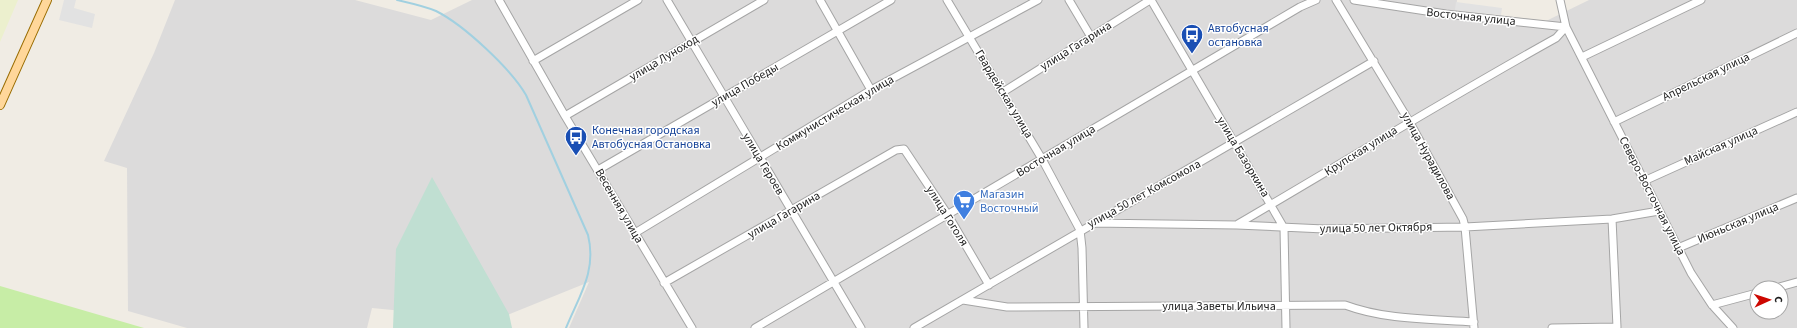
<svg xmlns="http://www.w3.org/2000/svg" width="1797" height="328" viewBox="0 0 1797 328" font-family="'Source Sans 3',sans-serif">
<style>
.residential{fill:#dcdbdb;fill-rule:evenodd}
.farmland{fill:#ecf0ce}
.grass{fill:#c7eda6}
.wetland{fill:#c0dfd2}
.parking{fill:#e2e2e2}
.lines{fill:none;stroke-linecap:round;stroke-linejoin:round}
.stream{stroke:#a1d0e0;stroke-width:2}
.minor-casing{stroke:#a5a5a5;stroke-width:9}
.major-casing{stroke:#996c00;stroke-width:10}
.minor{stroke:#fff;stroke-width:7}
.major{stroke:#ffd79a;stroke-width:8}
.labels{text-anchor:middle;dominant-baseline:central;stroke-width:3;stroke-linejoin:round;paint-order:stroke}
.street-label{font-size:12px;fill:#1e1e1e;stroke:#fff}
.transit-label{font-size:12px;fill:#164399;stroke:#fff;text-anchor:start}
.shop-label{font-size:12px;fill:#366cbe;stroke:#fff;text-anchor:start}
</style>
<rect width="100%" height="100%" fill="#f0ece4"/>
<path class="residential" d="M 175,0 L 355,0 L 431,20 L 472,0 L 1457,0 L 1456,10 L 1546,21 L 1589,0 L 1797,0 L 1797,328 L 569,328 L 589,282 L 495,320 L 372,308 L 367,328 L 187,328 L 128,311 L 127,168 L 104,161 L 154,53 ZM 1757,288 L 1781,288 L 1781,312 L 1757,312 Z"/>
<path class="farmland" d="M 0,0 L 18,0 L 0,42 Z"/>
<path class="grass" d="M 0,286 L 144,328 L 0,328 Z"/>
<path class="wetland" d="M 432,177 L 509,314 L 512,328 L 393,328 L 396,249 Z"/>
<path class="parking" d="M 64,0 L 76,0 L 74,8 L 95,14 L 92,28 L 59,20 Z
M 1456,2 L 1502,8 L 1501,15 L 1455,10 Z"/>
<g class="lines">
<path class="stream" d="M 397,0 C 410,3 424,6 436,11 C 464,25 511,69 526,95 L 588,235 C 597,271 579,296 566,328"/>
<g class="minor-casing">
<path id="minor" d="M 499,0 L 565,116 L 692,328
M 667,0 L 861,328
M 820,0 L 871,90
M 947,0 L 1042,159 L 1080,230 L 1082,248 L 1084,328
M 1069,0 L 1091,37
M 1151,0 L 1284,228 L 1286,328
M 1336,0 L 1409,121 L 1463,219 L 1465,227 L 1474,328
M 1354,0 L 1446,14 L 1566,27
M 1560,0 L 1566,27 L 1691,273 L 1712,305 L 1733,328
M 1582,57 L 1701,0
M 533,61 L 638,0
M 1003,92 L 1150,0
M 565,116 L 764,0
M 1614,122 L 1797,33
M 598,170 L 891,0
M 1644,181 L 1797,112
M 1092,223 L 1237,225 L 1324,229 L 1465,227 L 1612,219 L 1659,211
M 1238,224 C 1344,162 1448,98 1556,38 L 1566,27
M 635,233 L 871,90 L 1038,0
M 1678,248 L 1797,198
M 664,283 L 896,150 L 904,149 L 948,215 L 989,285
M 1776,288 L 1797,282
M 963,300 L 1007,307 L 1345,305 C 1385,320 1431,319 1474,322
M 1712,305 L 1757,293
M 755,328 L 1300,7 L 1316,0
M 914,328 L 1374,61
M 1552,328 L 1617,327 L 1612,219"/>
</g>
<g class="major-casing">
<path id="major" d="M 0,105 L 47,0"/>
</g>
<use href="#minor" class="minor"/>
<use href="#major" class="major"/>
</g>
<defs>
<g id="bus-pin" transform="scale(1.15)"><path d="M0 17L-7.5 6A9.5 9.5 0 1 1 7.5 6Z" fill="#1a4fb4" stroke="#fff"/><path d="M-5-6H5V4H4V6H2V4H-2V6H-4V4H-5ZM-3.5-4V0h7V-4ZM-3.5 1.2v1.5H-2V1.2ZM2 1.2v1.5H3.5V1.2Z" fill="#fff"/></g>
<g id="supermarket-pin" transform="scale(1.15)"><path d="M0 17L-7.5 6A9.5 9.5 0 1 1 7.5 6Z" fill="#3f7fe0" stroke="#fff"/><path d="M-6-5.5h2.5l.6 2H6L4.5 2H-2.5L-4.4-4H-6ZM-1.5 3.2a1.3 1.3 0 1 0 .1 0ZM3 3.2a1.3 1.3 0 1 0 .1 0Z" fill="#fff"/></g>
</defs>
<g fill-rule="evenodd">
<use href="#bus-pin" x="1192" y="35"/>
<use href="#bus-pin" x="576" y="137"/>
<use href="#supermarket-pin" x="964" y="201"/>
</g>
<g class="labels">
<g class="street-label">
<text transform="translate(1471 17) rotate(6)">Восточная улица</text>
<text transform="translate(1076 46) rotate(-32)">улица Гагарина</text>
<text transform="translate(664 58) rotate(-31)">улица Луноход</text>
<text transform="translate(1706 77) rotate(-26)">Апрельская улица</text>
<text transform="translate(745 85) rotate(-30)">улица Победы</text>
<text transform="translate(1004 94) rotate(59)">Гвардейская улица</text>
<text transform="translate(835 113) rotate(-31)">Коммунистическая улица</text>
<text transform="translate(1721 146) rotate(-24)">Майская улица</text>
<text transform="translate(1056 151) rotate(-31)">Восточная улица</text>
<text transform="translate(1361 151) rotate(-32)">Крупская улица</text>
<text transform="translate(1428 156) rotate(61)">улица Нурадилова</text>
<text transform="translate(1243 157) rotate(59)">улица Базоркина</text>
<text transform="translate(763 164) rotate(59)">улица Героев</text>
<text transform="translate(1144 194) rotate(-29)">улица 50 лет Комсомола</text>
<text transform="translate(1652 196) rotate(63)">Северо-Восточная улица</text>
<text transform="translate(619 206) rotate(60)">Весенняя улица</text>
<text transform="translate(784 215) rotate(-30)">улица Гагарина</text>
<text transform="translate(947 216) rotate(58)">улица Гоголя</text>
<text transform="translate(1738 223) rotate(-23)">Июньская улица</text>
<text transform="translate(1376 228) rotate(-1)">улица 50 лет Октября</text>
<text x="1219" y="306">улица Заветы Ильича</text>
</g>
<g class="transit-label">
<text x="1208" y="28">Автобусная<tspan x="1208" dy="14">остановка</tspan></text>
<text x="592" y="130">Конечная городская<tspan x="592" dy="14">Автобусная Остановка</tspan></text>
</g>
<g class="shop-label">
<text x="980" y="194">Магазин<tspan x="980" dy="14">Восточный</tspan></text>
</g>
</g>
<g transform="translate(1769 300) rotate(87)"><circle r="19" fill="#ffffff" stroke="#a5a5a5"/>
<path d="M0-3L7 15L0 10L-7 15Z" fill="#cd0700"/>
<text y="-6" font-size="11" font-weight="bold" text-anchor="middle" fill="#1e1e1e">С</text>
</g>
</svg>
